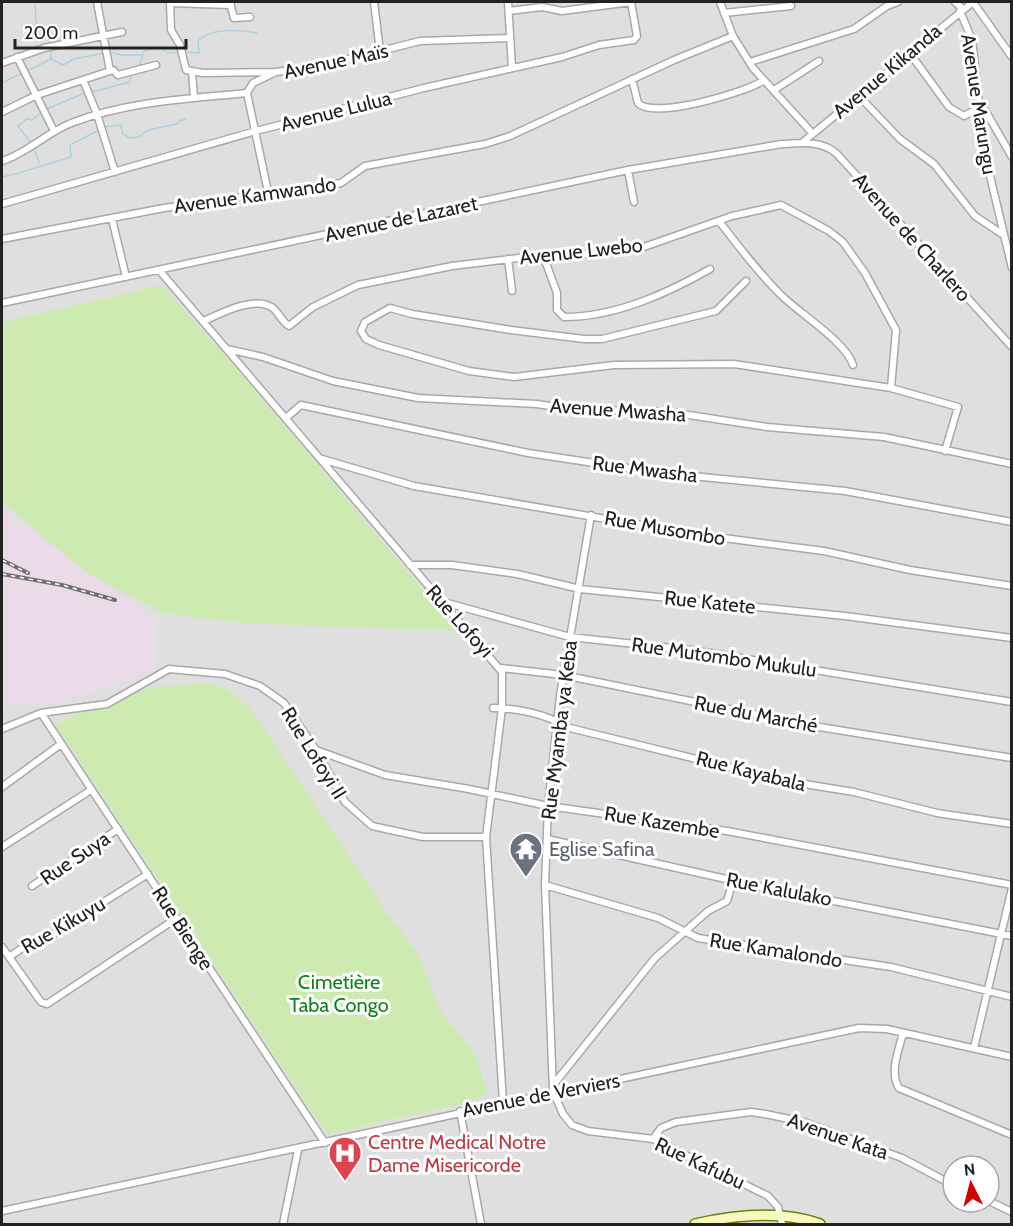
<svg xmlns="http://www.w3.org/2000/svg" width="1013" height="1226" viewBox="0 0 1013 1226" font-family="Cabin,sans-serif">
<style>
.residential{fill:#e0dfdf;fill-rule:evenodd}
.industrial{fill:#ebdbe8}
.grass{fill:#cdebb0}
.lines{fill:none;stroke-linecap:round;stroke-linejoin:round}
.stream{stroke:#aad3df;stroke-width:1.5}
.minor-casing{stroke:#a9a9a9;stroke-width:9}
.secondary-casing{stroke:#707d05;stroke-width:12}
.minor{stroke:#fff;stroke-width:6}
.secondary{stroke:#f7fabf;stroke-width:9}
.rail-casing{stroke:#707070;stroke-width:4}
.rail{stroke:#fff;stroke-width:1.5;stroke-dasharray:4.5;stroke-linecap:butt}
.labels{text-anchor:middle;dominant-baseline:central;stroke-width:6;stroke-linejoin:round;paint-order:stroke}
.street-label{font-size:20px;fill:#222;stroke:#fff}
.worship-label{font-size:20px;fill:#5b616d;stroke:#fff;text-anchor:start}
.park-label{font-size:20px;fill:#0c8416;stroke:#fff}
.health-label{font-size:20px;fill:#be3a42;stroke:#fff;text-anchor:start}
</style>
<rect width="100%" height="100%" fill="#f2efe9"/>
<path class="residential" d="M 2,2 L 1011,2 L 1011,1224 L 2,1224 ZM 953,1166 L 989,1166 L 989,1202 L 953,1202 Z"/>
<path class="industrial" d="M 2,511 L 155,620 L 154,674 L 42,706 L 2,705 Z"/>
<path class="grass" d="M 162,285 L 238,370 L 457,631 L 239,623 L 163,613 L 87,573 L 2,501 L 2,322 Z
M 208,683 L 227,689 L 250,708 L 389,916 L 416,951 L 440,1010 L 476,1056 L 487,1094 L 462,1104 L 327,1134 L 55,724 L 94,706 L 153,687 Z"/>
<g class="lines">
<path class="stream" d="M 35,2 L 36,23 L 46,28 L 50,44
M 109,52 L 122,55 L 142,55
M 185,52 L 199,53 L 198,41 C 211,27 239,30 257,33
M 51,59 L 63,65 L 74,59 L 104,53
M 139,67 L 144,51 L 160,47 L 168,53 L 180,52
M 27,71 L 51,59 L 51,49
M 2,83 L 22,73
M 92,92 L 130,82 L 131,73
M 47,109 L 87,92
M 105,127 L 121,125 L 122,133 L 130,138 L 139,137 L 148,130 L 177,124 L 179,121 L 186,119
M 32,144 L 18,126 L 27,119 L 32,120 L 43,111
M 34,149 L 40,164
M 2,177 C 26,172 47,164 71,157 L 70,145 L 101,129"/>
<g class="minor-casing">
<path id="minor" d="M 97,2 L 110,71
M 170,2 L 171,30 L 180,45 L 186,70 L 203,73 L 276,72
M 374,2 L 380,52
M 508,2 L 512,68
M 720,2 L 733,36 L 753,68 L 813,134
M 955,2 L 963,9
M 170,3 L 231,5
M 230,3 L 234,18 L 250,17
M 509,11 L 542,7 L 562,11 L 631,2
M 960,11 L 972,40 L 985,155 L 1012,268
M 724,13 L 791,6
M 909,52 L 949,107 L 964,116 L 979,108 L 985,110 L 1012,157
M 17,57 L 54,131
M 750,62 L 854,29 L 887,6 L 898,2
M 2,63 L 44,48 L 122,32
M 192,72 L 194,98
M 632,79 L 638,103 C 653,120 748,92 764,80
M 83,80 L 97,114 L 115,172
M 774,90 L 819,61
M 247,93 L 253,83 L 276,72 L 325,65 L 420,41 L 509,38
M 247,93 L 268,192
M 858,95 L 900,139 L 934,164 L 975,216 L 1002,234
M 2,112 L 37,95 L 113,70 L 118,75 L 156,65
M 803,142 L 973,2 L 1012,57
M 2,161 C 28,153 48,131 74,122 C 130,101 188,99 247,93
M 628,170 L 634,202
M 2,204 L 256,131 L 424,88 L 562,57 L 599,45 L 634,40 L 637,36 L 631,2
M 112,219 L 126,277
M 719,221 C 739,247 758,272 781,295 C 799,313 846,342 853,365
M 2,239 L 164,208 L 341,183 L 365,166 L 485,144 L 510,136 L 674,60 L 733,36
M 543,255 L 557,293 L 557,310 L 564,317 C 615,317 666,294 710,269
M 508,259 L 512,291
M 159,270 L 502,672 L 502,708 L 486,837 L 503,1102
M 746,281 L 716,311 L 602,339 L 584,339 L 511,330 L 412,314 L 390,308 L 365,322 L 361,331 L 366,339 L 379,345 L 469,371 L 514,377 L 614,365 L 734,364 L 891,388 L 958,407 L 945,451
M 2,303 L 628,170 L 782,144 C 801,143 822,140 837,154 L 1012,347
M 204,321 C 221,313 255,295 273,308 C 279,313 282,322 289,326 L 313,307 L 358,285 L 452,266 L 543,255 L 593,254 L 641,248 L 732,216 L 781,205 L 829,231 L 843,242 L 865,273 L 896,330 L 891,388
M 227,349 L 263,357 L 333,381 L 418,398 L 537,404 L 569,409 L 669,412 L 767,427 L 884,437 L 1012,464
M 286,418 L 301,405 L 528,453 L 661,473 L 845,491 L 1012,522
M 322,459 L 414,486 L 693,534 L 824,551 L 910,570 L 1012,586
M 591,515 L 560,696 L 548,806 L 545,885 L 553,1091 L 563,1114 L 572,1125 L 588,1131 L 653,1139 L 768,1196 L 778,1207 L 782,1224
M 410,565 L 452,565 L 517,574 L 580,589 L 845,616 L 1012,638
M 440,601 L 570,637 L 691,650 L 1012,702
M 501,668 L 563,675 L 813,726 L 1012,758
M 493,708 C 516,708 547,714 566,727 L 786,781 L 854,792 L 937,813 L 1012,824
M 41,713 L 325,1143
M 2,729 L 41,713 L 107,704 L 169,669 L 225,674 L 260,686 L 284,703 L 316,750 L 345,802 L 372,826 L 423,837 L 486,837
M 316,750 L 385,775 L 469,789 L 548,806 L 727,831 L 1012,885
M 2,787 L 61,744
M 547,839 L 762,887 L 1012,936
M 2,847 L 91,790
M 545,885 L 658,918 L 698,938 L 891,967 L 1012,997
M 32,886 L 118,829
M 2,947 L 41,1002 L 47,1004 L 177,918
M 9,957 L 31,942 L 47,938 L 148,874
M 903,1033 C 899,1049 889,1073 899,1088 L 1012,1135
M 974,1048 L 1012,888
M 554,1084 L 655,958 L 708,911 L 727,901 L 733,881
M 460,1111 L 481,1224
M 653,1139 L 661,1128 L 676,1122 L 751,1112 L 765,1114 L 804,1122 L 902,1158 L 953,1185
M 989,1201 L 1012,1212
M 2,1211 L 859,1028 L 887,1029 L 1012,1057
M 283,1224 L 298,1150"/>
</g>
<g class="secondary-casing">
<path id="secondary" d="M 695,1224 C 735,1215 781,1210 820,1224"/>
</g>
<use href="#minor" class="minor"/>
<use href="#secondary" class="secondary"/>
<g class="rail-casing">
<path id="rail" d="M 2,560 L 28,573
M 2,574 L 62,585 L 115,600"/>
</g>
<use href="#rail" class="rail"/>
</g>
<defs>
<g id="temple-pin" transform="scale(1.725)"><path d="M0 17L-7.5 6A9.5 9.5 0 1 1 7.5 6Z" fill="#6b7280" stroke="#fff"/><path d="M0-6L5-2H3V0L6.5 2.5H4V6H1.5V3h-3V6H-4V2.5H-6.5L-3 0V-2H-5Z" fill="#fff"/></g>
<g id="hospital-pin" transform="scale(1.725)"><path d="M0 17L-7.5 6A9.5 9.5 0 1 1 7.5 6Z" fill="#e0444e" stroke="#fff"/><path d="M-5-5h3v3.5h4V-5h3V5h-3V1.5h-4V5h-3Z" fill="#fff"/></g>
</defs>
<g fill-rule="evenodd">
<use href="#temple-pin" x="526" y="849"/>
<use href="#hospital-pin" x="345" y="1153"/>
</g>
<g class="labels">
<g class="street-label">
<text transform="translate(336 61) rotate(-12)">Avenue Maïs</text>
<text transform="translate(887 71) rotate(-40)">Avenue Kikanda</text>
<text transform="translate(979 104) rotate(81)">Avenue Marungu</text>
<text transform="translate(336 111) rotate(-14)">Avenue Lulua</text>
<text transform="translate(255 195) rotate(-8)">Avenue Kamwando</text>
<text transform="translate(401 219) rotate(-12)">Avenue de Lazaret</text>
<text transform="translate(912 237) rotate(48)">Avenue de Charlero</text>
<text transform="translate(581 251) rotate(-6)">Avenue Lwebo</text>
<text transform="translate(618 410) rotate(4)">Avenue Mwasha</text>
<text transform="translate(645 469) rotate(7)">Rue Mwasha</text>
<text transform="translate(665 528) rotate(10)">Rue Musombo</text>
<text transform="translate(710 602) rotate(6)">Rue Katete</text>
<text transform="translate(460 621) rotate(48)">Rue Lofoyi</text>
<text transform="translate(724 657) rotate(8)">Rue Mutombo Mukulu</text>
<text transform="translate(756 714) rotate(11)">Rue du Marché</text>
<text transform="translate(559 730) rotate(-83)">Rue Myamba ya Keba</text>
<text transform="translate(314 753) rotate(58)">Rue Lofoyi II</text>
<text transform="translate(751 771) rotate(14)">Rue Kayabala</text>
<text transform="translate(662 822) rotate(9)">Rue Kazembe</text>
<text transform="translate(75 858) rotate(-34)">Rue Suya</text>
<text transform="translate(779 889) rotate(11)">Rue Kalulako</text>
<text transform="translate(63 925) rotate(-30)">Rue Kikuyu</text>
<text transform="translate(183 928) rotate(57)">Rue Bienge</text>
<text transform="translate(776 950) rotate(9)">Rue Kamalondo</text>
<text transform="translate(541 1095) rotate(-11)">Avenue de Verviers</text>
<text transform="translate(838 1136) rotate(19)">Avenue Kata</text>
<text transform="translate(700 1163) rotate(25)">Rue Kafubu</text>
</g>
<g class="worship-label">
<text x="549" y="849">Eglise Safina</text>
</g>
<g class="park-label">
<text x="339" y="982">Cimetière<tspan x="339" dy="23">Taba Congo</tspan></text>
</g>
<g class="health-label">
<text x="368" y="1142">Centre Medical Notre<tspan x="368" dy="23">Dame Misericorde</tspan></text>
</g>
</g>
<rect width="1013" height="1226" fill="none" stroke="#222222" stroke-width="6"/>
<g transform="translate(971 1184) rotate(354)"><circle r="28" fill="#ffffff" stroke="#a7a7a7" stroke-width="1.5"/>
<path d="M0-4.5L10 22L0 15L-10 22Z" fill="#d40000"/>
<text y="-9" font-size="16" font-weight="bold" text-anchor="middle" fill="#222222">N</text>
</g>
<path d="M15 39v9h171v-9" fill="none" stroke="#222222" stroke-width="3"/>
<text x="24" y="39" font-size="18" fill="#222222" stroke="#ffffff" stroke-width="4.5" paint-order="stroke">200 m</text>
</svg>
